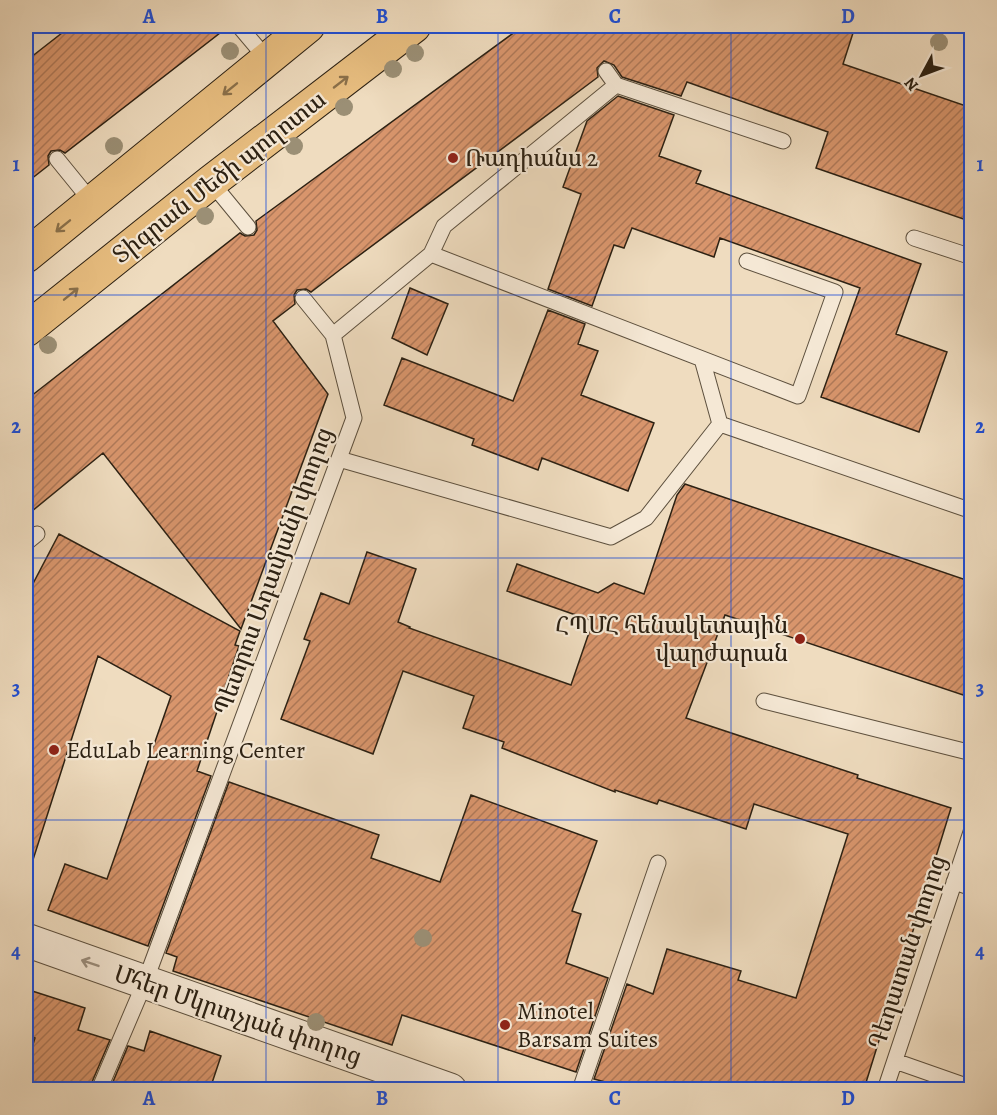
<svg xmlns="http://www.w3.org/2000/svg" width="997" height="1115" viewBox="0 0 997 1115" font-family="Alegreya,'Noto Serif Armenian',serif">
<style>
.building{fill:url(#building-hatch);stroke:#2c2113;stroke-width:1.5}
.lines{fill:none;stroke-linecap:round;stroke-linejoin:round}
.service-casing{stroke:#5d503e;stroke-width:17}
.tertiary-casing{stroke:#5d503e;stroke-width:35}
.primary-casing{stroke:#2c2113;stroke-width:35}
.service{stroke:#f5e8d5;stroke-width:15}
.tertiary{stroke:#f5e8d5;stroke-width:33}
.primary{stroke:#e8be80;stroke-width:33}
.tree{fill:#9b8f75}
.oneway{stroke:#8a704a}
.oneway2{stroke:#9b8e7e}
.grid{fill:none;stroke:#1d4ed8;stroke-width:1.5;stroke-opacity:0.55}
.poi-dot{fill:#8f2418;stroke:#f5e8d5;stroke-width:2}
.labels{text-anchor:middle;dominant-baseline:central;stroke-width:4.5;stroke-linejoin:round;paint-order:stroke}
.poi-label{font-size:24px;fill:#2c2113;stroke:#f5e8d5;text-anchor:start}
.street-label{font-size:24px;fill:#2c2113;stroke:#f5e8d5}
.neatline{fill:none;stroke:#1d4ed8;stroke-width:2}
.grid-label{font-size:20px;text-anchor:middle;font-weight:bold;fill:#1d4ed8}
</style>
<defs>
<pattern id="building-hatch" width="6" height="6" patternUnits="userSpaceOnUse" patternTransform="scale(1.5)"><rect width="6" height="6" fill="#d8956c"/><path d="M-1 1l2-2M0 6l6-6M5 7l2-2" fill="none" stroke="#af7958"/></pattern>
</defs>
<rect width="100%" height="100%" fill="#efdcbf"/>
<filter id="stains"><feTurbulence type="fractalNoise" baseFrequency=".00333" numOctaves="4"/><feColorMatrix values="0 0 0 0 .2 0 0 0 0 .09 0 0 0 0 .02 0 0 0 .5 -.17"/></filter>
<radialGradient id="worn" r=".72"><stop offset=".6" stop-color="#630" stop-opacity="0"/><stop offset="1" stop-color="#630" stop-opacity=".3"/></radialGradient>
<path class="building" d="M 71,26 L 229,26 L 65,153 L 60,150 L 51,151 L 48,156 L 49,165 L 26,183 L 26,61 Z
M 523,26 L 828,26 L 853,33 L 843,64 L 972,108 L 972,222 L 816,168 L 828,132 L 687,82 L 681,96 L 622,77 L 614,65 L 604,61 L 597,68 L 598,77 L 341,269 L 311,292 L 306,289 L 297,290 L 294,295 L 295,304 L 273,321 L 328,394 L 241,629 L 103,453 L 26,516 L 26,400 L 240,233 L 245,236 L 254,235 L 257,230 L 256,221 Z
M 618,96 L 674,115 L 659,156 L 701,171 L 696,183 L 921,264 L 896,334 L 947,352 L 919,432 L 821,397 L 860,288 L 720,238 L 714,257 L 632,228 L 624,248 L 614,245 L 592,306 L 548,289 L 581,194 L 563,187 L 587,121 Z
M 410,288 L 448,304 L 427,355 L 392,338 Z
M 548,310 L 585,324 L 578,344 L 598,351 L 581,395 L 654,423 L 628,491 L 542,458 L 538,470 L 472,445 L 474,439 L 384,405 L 402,358 L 513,401 Z
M 685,484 L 972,582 L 972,698 L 725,615 L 686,718 L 858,775 L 857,778 L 951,808 L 864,1089 L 606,1089 L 609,1083 L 594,1079 L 627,984 L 653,994 L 667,949 L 741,971 L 738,980 L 796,998 L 848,834 L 754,804 L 746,829 L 659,800 L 657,804 L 615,790 L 615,792 L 502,748 L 504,742 L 463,728 L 474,696 L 403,671 L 373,754 L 281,719 L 310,641 L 304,639 L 321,593 L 349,604 L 367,552 L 416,569 L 398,622 L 410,627 L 409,628 L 571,685 L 593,621 L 507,591 L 517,564 L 598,593 L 614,583 L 644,594 L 677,495 Z
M 59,534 L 240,631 L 235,645 L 239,646 L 197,771 L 211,776 L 148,946 L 48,910 L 65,864 L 107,879 L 171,696 L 98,656 L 32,863 L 26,862 L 26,597 Z
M 229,782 L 379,835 L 371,858 L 440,882 L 471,795 L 597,841 L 572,911 L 581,914 L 566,963 L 608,978 L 576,1072 L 402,1015 L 392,1045 L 173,971 L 177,957 L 166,953 Z
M 26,989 L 85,1008 L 78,1030 L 110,1040 L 89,1089 L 26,1089 L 26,1067 L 35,1038 L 26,1035 Z
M 150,1031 L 221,1056 L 210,1089 L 110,1089 L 128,1046 L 144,1051 Z"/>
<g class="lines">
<g class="service-casing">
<path id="service" d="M 239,26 L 267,59
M 616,85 L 783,141
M 57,159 L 92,202
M 211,182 L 248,227
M 914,238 L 972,257
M 431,254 L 798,396 L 835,292 L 747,261
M 333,335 L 431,254 L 444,226 L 616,85 L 606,71
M 702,359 L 720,424 L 972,511
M 339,459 L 611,537 L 646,518 L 720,424
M 26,543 L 37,534
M 764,701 L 972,753
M 954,882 L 972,888
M 895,1061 L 972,1088
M 99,1090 L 145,982 L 354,418 L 333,335 L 303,298
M 580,1090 L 658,863
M 885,1090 L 972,829"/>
</g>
<g class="tertiary-casing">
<path id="tertiary" d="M 26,940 L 450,1090"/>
</g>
<g class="primary-casing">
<path id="primary" d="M 26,256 L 308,26
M 26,330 L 211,182 L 414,26"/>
</g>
<use href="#service" class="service"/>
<use href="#tertiary" class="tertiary"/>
<use href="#primary" class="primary"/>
</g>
<g class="tree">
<circle cx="939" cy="42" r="9"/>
<circle cx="230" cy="51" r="9"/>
<circle cx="415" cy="53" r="9"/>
<circle cx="393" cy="69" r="9"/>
<circle cx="344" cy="107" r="9"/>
<circle cx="114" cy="146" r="9"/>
<circle cx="294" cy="146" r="9"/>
<circle cx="205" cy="216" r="9"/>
<circle cx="48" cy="345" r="9"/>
<circle cx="423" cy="938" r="9"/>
<circle cx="316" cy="1022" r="9"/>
</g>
<defs><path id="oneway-shaft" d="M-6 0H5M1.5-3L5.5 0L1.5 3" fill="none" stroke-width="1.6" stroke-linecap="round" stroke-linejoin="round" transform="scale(1.5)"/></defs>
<g class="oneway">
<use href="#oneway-shaft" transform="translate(341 82) rotate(-38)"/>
<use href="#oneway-shaft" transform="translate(230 89) rotate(141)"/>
<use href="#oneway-shaft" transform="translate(63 226) rotate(141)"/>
<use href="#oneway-shaft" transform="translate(71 294) rotate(-39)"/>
</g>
<use class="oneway2" href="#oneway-shaft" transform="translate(90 963) rotate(-161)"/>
<path class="grid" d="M 266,26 L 266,1090M 498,26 L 498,1090M 731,26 L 731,1090M 26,295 L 972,295M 26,558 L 972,558M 26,820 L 972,820"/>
<g class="poi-dot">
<circle cx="453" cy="158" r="6"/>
<circle cx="800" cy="639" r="6"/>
<circle cx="54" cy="750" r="6"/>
<circle cx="505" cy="1025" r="6"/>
</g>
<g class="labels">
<g class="poi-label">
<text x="465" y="158">Ռադիանս 2</text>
<text x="788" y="625" text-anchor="end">ՀՊՄՀ հենակետային<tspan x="788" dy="28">վարժարան</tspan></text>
<text x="66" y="750">EduLab Learning Center</text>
<text x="517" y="1011">Minotel<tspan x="517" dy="28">Barsam Suites</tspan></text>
</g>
<g class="street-label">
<text transform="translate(219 177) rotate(-38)">Տիգրան Մեծի պողոտա</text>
<text transform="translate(273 571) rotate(-70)">Պետրոս Ադամյանի փողոց</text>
<text transform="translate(907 952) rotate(-72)">Դեղատան փողոց</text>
<text transform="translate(238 1015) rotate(19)">Մհեր Մկրտչյան փողոց</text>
</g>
</g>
<rect width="997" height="1115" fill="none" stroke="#efdcbf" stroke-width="66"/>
<g transform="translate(922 75) rotate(229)" stroke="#f5e8d5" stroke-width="4.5" paint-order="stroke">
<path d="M0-4.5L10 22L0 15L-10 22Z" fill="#2c2113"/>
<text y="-9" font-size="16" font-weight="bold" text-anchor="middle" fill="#2c2113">N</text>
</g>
<rect x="33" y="33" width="931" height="1049" class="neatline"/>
<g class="grid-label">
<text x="149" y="23">A</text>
<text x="382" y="23">B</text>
<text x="615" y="23">C</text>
<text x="848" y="23">D</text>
<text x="16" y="171">1</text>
<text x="980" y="171">1</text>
<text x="16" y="433">2</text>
<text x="980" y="433">2</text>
<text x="16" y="695">3</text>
<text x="980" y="695">3</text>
<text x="16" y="958">4</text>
<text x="980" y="958">4</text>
<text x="149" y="1105">A</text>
<text x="382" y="1105">B</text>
<text x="615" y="1105">C</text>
<text x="848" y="1105">D</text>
</g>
<rect width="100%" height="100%" filter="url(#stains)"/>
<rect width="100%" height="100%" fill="url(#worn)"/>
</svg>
